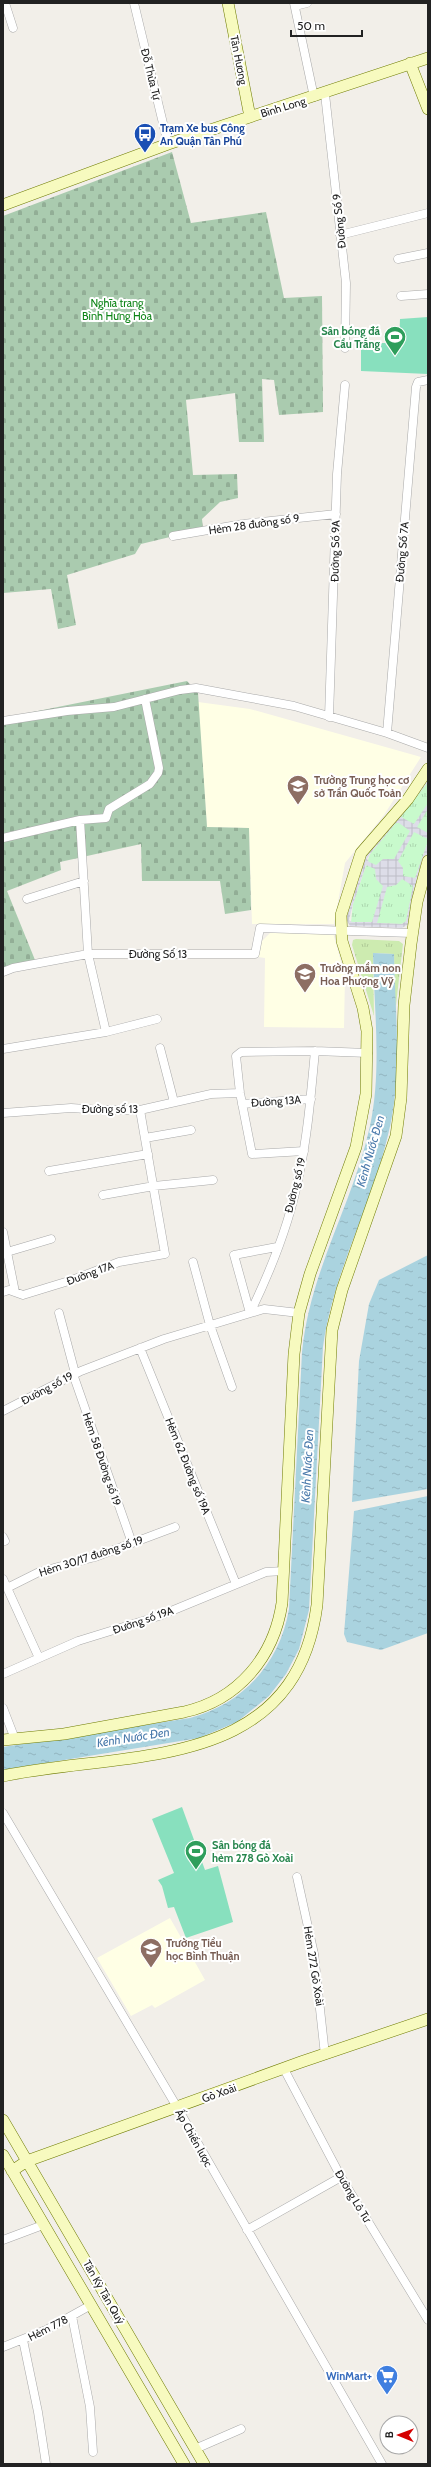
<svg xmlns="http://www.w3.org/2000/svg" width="431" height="2467" viewBox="0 0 431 2467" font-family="Cabin,sans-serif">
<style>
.education{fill:#ffffe5}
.grass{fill:url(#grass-tufts)}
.cemetery{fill:url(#cemetery-stones)}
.park{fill:url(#park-tufts)}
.pitch{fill:#88e0be}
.plaza{fill:url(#plaza-grid);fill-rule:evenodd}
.water{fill:url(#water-ripples)}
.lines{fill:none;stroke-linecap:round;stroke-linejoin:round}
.street-casing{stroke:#a9a9a9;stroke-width:9}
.secondary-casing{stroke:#707d05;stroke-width:12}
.street{stroke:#fff;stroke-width:8}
.secondary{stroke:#f7fabf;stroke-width:11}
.labels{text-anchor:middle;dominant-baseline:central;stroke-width:4;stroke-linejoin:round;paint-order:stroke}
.street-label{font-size:11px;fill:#222;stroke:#fff}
.transit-label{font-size:11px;font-weight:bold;fill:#164399;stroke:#fff;text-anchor:start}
.park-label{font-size:11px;fill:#0c8416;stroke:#fff}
.leisure-label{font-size:11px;font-weight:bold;fill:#27864d;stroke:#fff;text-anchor:end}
.education-label{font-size:11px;font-weight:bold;fill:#785e54;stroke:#fff;text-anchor:start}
.shop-label{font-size:11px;font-weight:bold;fill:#366cbe;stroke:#fff;text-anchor:end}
.water-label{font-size:12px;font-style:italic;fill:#4a7aab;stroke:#fff}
</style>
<defs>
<pattern id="grass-tufts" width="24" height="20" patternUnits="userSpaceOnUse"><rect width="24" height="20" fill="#cdebb0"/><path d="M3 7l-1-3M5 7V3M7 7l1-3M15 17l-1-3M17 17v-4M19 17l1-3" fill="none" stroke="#b0c997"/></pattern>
<pattern id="cemetery-stones" width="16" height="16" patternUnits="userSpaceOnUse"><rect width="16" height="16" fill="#aacbaf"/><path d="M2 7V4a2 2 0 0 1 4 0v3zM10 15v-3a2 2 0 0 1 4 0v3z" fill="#92ae96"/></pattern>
<pattern id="park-tufts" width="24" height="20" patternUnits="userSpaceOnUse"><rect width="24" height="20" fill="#c8facc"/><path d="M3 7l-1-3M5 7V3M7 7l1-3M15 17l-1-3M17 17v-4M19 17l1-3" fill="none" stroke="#acd6af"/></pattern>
<pattern id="plaza-grid" width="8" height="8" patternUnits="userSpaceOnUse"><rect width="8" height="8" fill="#dddde8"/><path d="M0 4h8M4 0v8" fill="none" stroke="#bdbdc7"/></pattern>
<pattern id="water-ripples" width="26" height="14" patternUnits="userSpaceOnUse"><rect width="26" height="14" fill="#aad3df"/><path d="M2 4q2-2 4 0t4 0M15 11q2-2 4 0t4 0" fill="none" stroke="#92b5bf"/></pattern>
</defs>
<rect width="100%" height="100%" fill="#f2efe9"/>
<path class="education" d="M 198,702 L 250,709 L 421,757 L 384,815 L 345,863 L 334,924 L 252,924 L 249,828 L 207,827 Z
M 272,931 L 333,933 L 345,976 L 344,1028 L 264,1027 L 265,958 L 258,957 L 261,942 Z
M 170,1918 L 205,1980 L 155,2008 L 152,2005 L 131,2016 L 97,1958 Z"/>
<path class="grass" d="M 356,939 L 399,941 L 403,944 L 396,1005 L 395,1006 L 394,954 L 373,953 L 374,1016 L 352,945 L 353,940 Z"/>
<path class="cemetery" d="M 172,152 L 191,223 L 266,212 L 284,298 L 322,296 L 323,412 L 279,415 L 274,380 L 262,379 L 264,442 L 239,442 L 235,393 L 186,400 L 193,475 L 237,474 L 238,498 L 220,502 L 202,519 L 203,529 L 141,544 L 135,554 L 67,575 L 76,625 L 58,629 L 51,589 L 3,593 L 3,216 Z
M 187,681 L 198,693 L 207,827 L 249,828 L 251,910 L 225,914 L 220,881 L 142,881 L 141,844 L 60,862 L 61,870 L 7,891 L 35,960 L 3,972 L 3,718 Z"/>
<path class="park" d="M 428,782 L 428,841 L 416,876 L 406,922 L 401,924 L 351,922 L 353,904 L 370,854 Z"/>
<path class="pitch" d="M 428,317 L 428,374 L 361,371 L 361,343 L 399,343 L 400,319 Z
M 182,1807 L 205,1870 L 218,1866 L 233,1922 L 186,1938 L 174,1907 L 168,1908 L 162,1886 L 158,1880 L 174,1873 L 152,1819 Z"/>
<path class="plaza" d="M 428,777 L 428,782 L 401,817 L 414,824 L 428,803 L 428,809 L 417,827 L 428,833 L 428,839 L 414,832 L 398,861 L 403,868 L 403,876 L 415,878 L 428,841 L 428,850 L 409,924 L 402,928 L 350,926 L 346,919 L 366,855 ZM 396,823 L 399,823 L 410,831 L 394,859 L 383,859 L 376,865 L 369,862 L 367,859 L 370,854 ZM 366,865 L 375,869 L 376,879 L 383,886 L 372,922 L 352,922 L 349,920 L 353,904 ZM 402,879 L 413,886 L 406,921 L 402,924 L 377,923 L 387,887 L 396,885 Z"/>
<path class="water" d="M 373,953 L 394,954 C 395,1013 403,1077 388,1135 C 371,1208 333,1272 323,1347 L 309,1610 L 299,1649 L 286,1674 L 269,1696 L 237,1722 L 199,1738 L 3,1770 L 3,1747 L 190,1718 C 243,1704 280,1663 289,1609 L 302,1352 C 310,1270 353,1204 370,1126 C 382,1070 374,1010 373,953 Z
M 428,1255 L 428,1489 L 352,1502 L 359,1361 L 369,1304 L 379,1280 Z
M 428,1496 L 428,1633 L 381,1650 L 347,1642 L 344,1634 L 354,1511 Z"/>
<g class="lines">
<g class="street-casing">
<path id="street" d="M 5,3 L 13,28
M 134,3 L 168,144
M 294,3 L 314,97
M 295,6 L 307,3
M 325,94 L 346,283 L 345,348
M 340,235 L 428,213
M 398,259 L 428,253
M 401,296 L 428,294
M 173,536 L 243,524 L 336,514
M 329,717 L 337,474 L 345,385
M 3,721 L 67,711 L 114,707 L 180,690 L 196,688 L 294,706 L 387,733 L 428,748
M 387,733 L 416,387 L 418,382 L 428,380
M 80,820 L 88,954 L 255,954 L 260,928 L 412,933
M 3,838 L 80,820 L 106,818 L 109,809 L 150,784 L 158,773 L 159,768 L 145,699
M 27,899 L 84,881
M 3,972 L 13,968 L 88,954 L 106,1032
M 160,1048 L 174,1102
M 3,1049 L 106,1032 L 157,1019
M 242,1104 L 311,1099
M 3,1113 L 71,1108 L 101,1110 L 140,1110 L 211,1094 L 240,1093
M 145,1138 L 191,1130
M 304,1151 L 252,1154 L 240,1093 L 236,1056 L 241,1052 L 315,1051 L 368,1053
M 49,1171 L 148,1154
M 103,1195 L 154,1186 L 213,1180
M 3,1232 L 15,1292
M 7,1252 L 51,1239
M 193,1262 L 210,1325 L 232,1387
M 3,1292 L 9,1290 L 23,1295 L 72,1280 L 119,1262 L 165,1254 L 140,1110
M 59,1313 L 75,1373
M 250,1313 C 271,1270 290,1222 299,1175 C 308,1134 311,1092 315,1051
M 250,1313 L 234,1255 L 277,1247
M 140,1348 L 236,1584
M 73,1374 L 132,1543
M 3,1411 L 81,1371 L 164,1339 L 264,1309 L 299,1313
M 3,1537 L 5,1541
M 3,1579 L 39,1658
M 7,1588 L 39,1572 L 95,1557 L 175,1527
M 3,1674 L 78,1641 L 159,1616 L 266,1572 L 284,1571
M 3,1708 L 15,1739
M 3,1813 L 177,2107 L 382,2464
M 297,1877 L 314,1954 L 325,2055
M 284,2069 L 341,2177 L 428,2320
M 247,2230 L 341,2177
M 3,2240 L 43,2225
M 72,2316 L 90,2407 L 93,2452
M 23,2340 L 38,2412 L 46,2464
M 3,2347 L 46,2330 L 91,2305
M 195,2449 L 241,2429"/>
</g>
<g class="secondary-casing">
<path id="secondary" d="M 228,3 L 250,117
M 410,63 L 428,109
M 3,205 L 168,144 L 428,58
M 3,1740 L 64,1734 L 184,1712 C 238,1700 274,1657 282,1603 L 294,1354 L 299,1313 L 310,1274 L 356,1147 L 366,1094 L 367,1031 L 363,1008 L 342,941 L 341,915 L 361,853 L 408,799 L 428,769
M 3,1776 C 127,1750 295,1774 317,1605 L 332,1330 L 342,1290 L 396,1136 L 401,1098 L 404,1005 L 411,944 L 417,902 L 428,861
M 3,2120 L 204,2464
M 3,2155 L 184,2464
M 12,2171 L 27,2161 L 301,2062 L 428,2019"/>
</g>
<use href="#street" class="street"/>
<use href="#secondary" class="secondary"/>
</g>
<defs>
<g id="bus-pin" transform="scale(1.15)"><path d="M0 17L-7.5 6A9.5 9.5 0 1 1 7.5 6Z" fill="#1a4fb4" stroke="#fff"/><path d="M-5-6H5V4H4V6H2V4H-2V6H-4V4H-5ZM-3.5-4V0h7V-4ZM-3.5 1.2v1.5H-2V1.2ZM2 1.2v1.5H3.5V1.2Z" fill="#fff"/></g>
<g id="stadium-pin" transform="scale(1.15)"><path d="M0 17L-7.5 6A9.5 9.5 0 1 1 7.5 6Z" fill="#2e9e5b" stroke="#fff"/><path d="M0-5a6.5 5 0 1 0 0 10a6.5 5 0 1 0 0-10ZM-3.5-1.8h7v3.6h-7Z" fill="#fff"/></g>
<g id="school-pin" transform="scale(1.15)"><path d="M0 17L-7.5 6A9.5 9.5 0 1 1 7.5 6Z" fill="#8d6e63" stroke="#fff"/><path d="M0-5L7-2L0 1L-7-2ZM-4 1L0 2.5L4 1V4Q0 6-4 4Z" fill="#fff"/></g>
<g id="supermarket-pin" transform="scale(1.15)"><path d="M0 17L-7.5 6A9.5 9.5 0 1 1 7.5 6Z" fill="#3f7fe0" stroke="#fff"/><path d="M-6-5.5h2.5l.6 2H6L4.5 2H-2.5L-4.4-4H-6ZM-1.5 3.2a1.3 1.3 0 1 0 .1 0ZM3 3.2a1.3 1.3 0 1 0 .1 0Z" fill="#fff"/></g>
</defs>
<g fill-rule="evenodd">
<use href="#bus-pin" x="145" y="134"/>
<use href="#stadium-pin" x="395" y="337"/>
<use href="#school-pin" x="298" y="786"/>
<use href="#school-pin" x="305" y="974"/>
<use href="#stadium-pin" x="196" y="1851"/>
<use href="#school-pin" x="151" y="1949"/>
<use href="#supermarket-pin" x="387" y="2376"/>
</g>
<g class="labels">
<g class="street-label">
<text transform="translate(239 60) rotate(79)">Tân Hương</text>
<text transform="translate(151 74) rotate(76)">Đỗ Thừa Tự</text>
<text transform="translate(283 107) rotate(-17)">Bình Long</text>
<text transform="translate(339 221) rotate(-96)">Đường Số 9</text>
<text transform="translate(254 524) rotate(-8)">Hẻm 28 đường số 9</text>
<text transform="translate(335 551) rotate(-89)">Đường Số 9A</text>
<text transform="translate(402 552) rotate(-85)">Đường Số 7A</text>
<text x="158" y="954">Đường Số 13</text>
<text transform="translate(276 1101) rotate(-4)">Đường 13A</text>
<text x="110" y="1109">Đường số 13</text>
<text transform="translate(295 1185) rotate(-76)">Đường số 19</text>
<text transform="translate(90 1273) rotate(-20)">Đường 17A</text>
<text transform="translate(47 1388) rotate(-28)">Đường số 19</text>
<text transform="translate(102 1459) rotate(71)">Hẻm 58 Đường số 19</text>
<text transform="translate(188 1466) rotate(68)">Hẻm 62 Đường số 19A</text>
<text transform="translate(91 1556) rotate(-18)">Hẻm 30/17 đường số 19</text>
<text transform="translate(143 1620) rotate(-19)">Đường số 19A</text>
<text transform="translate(314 1966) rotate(81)">Hẻm 272 Gò Xoài</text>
<text transform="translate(219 2093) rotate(-20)">Gò Xoài</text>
<text transform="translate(194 2138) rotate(61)">Ấp Chiến lược</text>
<text transform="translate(353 2196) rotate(59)">Đường Lô Tư</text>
<text transform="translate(104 2292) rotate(60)">Tân Kỳ Tân Quý</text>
<text transform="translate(48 2328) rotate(-27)">Hẻm 778</text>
</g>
<g class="transit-label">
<text x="160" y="128">Trạm Xe bus Công<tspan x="160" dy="13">An Quận Tân Phú</tspan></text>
</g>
<g class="park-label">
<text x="117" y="303">Nghĩa trang<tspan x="117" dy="13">Bình Hưng Hòa</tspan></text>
</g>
<g class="leisure-label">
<text x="380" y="331">Sân bóng đá<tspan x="380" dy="13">Cầu Trắng</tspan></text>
<text x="212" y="1845" text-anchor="start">Sân bóng đá<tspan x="212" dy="13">hẻm 278 Gò Xoài</tspan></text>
</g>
<g class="education-label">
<text x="314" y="780">Trường Trung học cơ<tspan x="314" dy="13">sở Trần Quốc Toản</tspan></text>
<text x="320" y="968">Trường mầm non<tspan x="320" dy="13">Hoa Phượng Vỹ</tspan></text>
<text x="166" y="1943">Trường Tiểu<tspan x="166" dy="13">học Bình Thuận</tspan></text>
</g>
<g class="shop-label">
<text x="372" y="2376">WinMart+</text>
</g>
<g class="water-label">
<text transform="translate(370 1151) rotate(-74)">Kênh Nước Đen</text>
<text transform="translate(307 1466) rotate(-87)">Kênh Nước Đen</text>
<text transform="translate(133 1737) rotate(-9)">Kênh Nước Đen</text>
</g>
</g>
<rect width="431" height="2467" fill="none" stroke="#222222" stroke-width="8"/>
<g transform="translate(399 2435) rotate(271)"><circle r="19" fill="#ffffff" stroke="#a7a7a7"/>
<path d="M0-3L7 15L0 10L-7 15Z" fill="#d40000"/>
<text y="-6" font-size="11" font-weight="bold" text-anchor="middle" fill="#222222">B</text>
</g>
<path d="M291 30v6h71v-6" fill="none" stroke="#222222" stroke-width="2"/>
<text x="297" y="30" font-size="12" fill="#222222" stroke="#ffffff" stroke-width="3" paint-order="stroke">50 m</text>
</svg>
